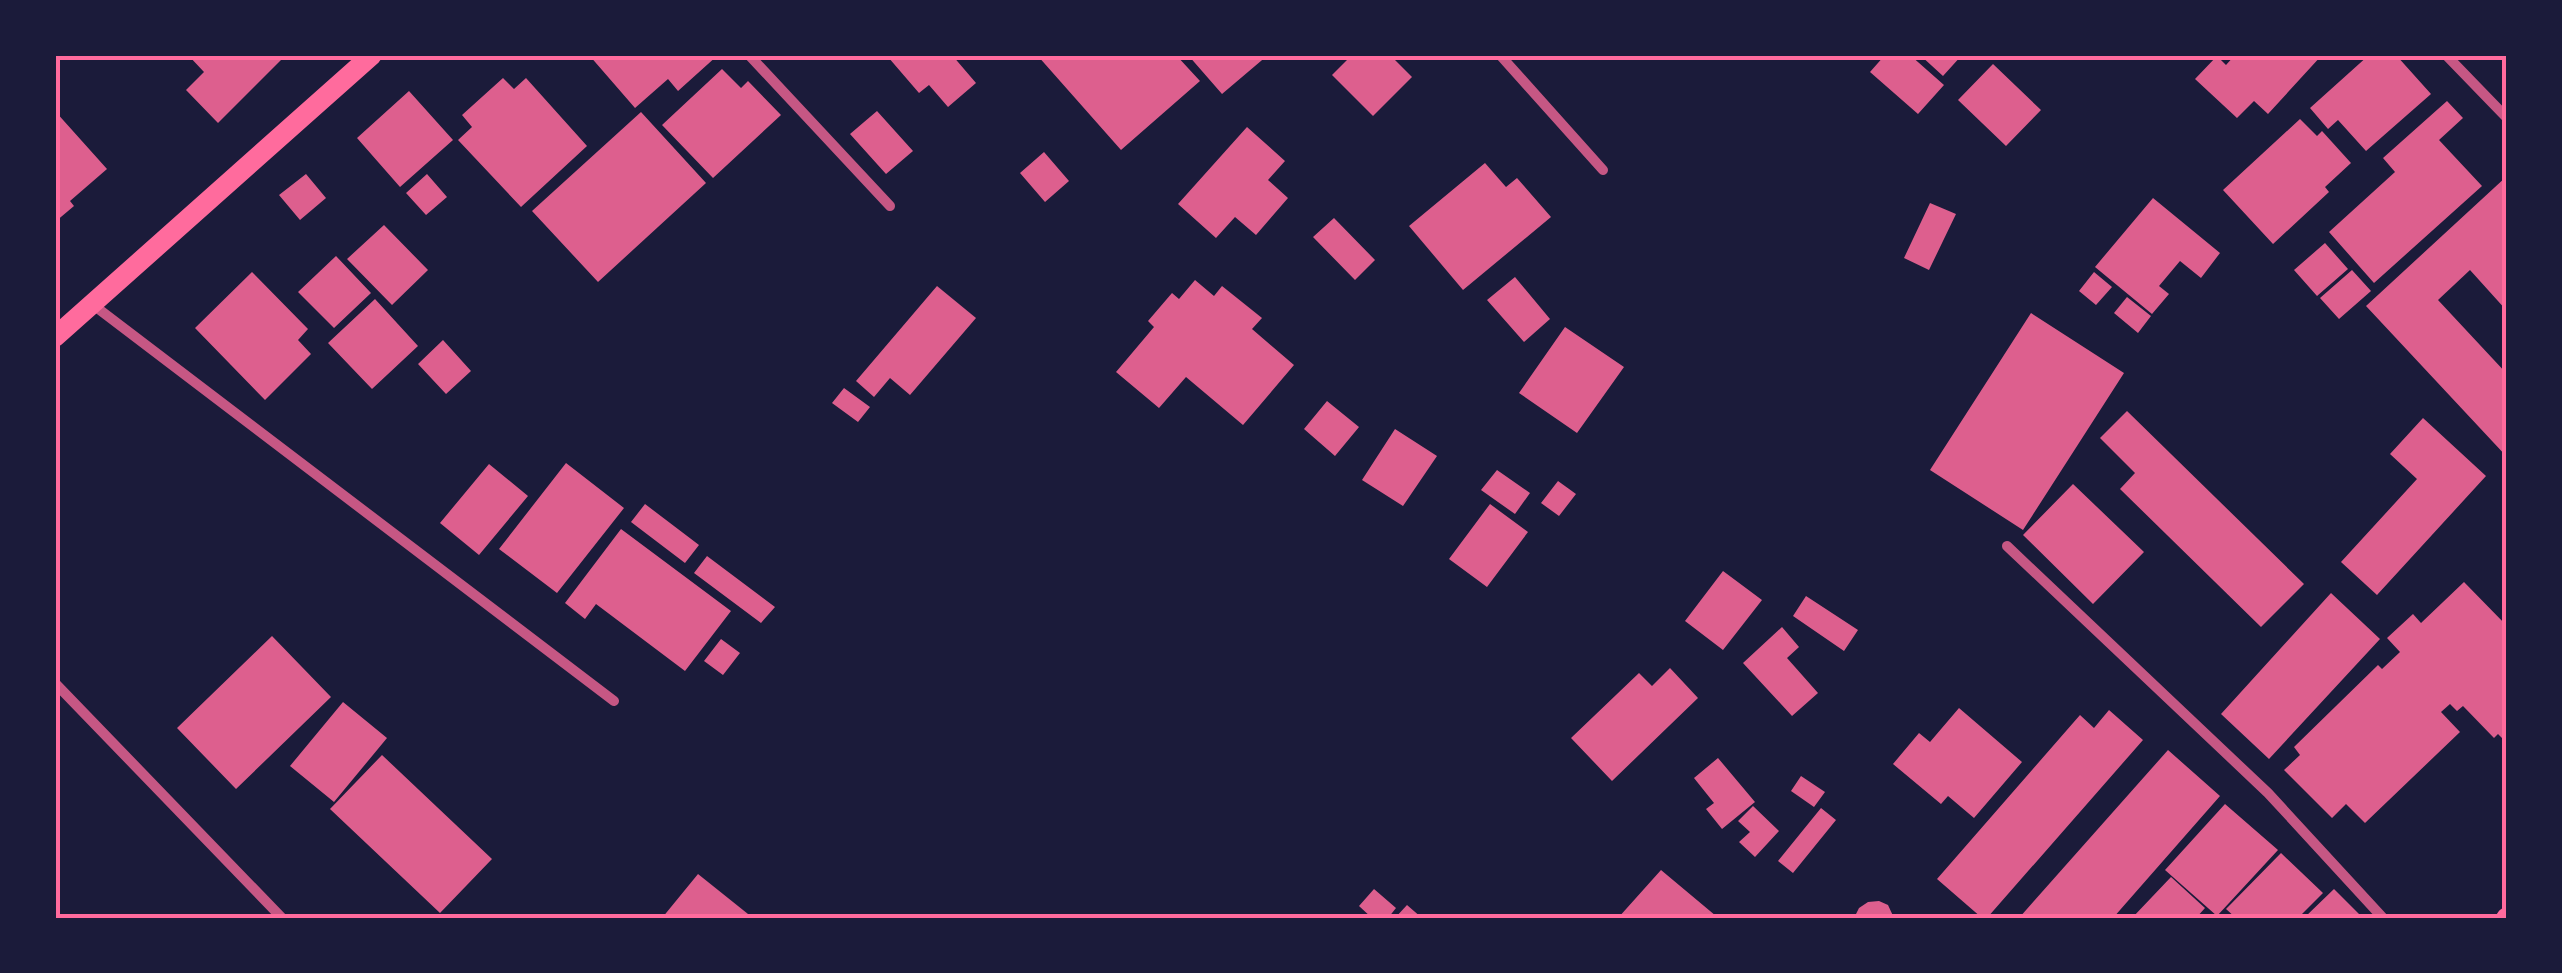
<svg xmlns="http://www.w3.org/2000/svg" width="2562" height="973" viewBox="0 0 2562 973" font-family="Poppins,sans-serif">
<style>
.building{fill:#dd5f8e}
.lines{fill:none;stroke-linecap:round;stroke-linejoin:round}
.minor{stroke:#c65784;stroke-width:10}
.secondary{stroke:#ff6b9d;stroke-width:20}
.neatline{fill:none;stroke:#ff6b9d;stroke-width:4}
</style>
<rect width="100%" height="100%" fill="#1b1b3a"/>
<path class="building" d="M 188,55 L 286,55 L 218,123 L 186,90 L 204,72 Z
M 589,55 L 718,55 L 678,91 L 668,79 L 635,108 Z
M 890,55 L 952,55 L 976,83 L 948,107 L 929,85 L 919,93 L 888,57 Z
M 1037,55 L 1176,55 L 1200,81 L 1121,150 Z
M 1188,55 L 1268,55 L 1222,94 Z
M 1352,55 L 1390,55 L 1412,77 L 1373,116 L 1332,75 Z
M 1885,55 L 1910,55 L 1944,85 L 1918,114 L 1870,72 Z
M 1920,55 L 1962,55 L 1943,76 Z
M 2235,55 L 2322,55 L 2268,114 L 2254,101 L 2237,118 L 2195,79 L 2217,56 L 2226,65 Z
M 2369,55 L 2396,55 L 2431,94 L 2366,151 L 2338,120 L 2328,129 L 2310,108 Z
M 1993,64 L 2041,110 L 2006,146 L 1958,100 Z
M 722,69 L 741,88 L 748,81 L 781,115 L 713,178 L 662,125 Z
M 503,78 L 514,89 L 526,78 L 587,146 L 521,207 L 458,140 L 472,127 L 462,115 Z
M 409,91 L 453,140 L 400,187 L 357,138 Z
M 2447,101 L 2463,118 L 2439,140 L 2482,186 L 2374,283 L 2329,232 L 2395,172 L 2383,158 Z
M 55,111 L 107,169 L 70,201 L 74,206 L 55,222 Z
M 877,111 L 913,151 L 886,174 L 850,134 Z
M 641,112 L 706,183 L 598,282 L 532,211 Z
M 2300,119 L 2317,136 L 2322,131 L 2351,163 L 2325,187 L 2329,192 L 2273,244 L 2223,190 Z
M 1247,127 L 1285,161 L 1268,180 L 1288,198 L 1256,235 L 1235,217 L 1216,238 L 1178,204 Z
M 1044,152 L 1069,181 L 1045,202 L 1020,173 Z
M 1485,163 L 1506,187 L 1517,178 L 1551,217 L 1463,290 L 1409,226 Z
M 306,174 L 326,198 L 300,220 L 279,195 Z
M 427,174 L 447,197 L 426,215 L 406,193 Z
M 2507,176 L 2507,311 L 2470,270 L 2438,300 L 2507,374 L 2507,457 L 2366,306 Z
M 2153,198 L 2220,253 L 2201,278 L 2180,261 L 2159,286 L 2169,294 L 2152,314 L 2095,267 Z
M 1930,203 L 1956,214 L 1929,270 L 1904,258 Z
M 1334,218 L 1375,260 L 1355,280 L 1313,237 Z
M 384,225 L 428,270 L 392,305 L 347,259 Z
M 2325,243 L 2348,269 L 2317,296 L 2294,270 Z
M 336,256 L 371,293 L 334,328 L 298,292 Z
M 2352,270 L 2371,291 L 2339,319 L 2320,298 Z
M 252,272 L 308,329 L 298,340 L 311,354 L 265,400 L 195,328 Z
M 2094,272 L 2112,287 L 2096,305 L 2079,291 Z
M 1515,277 L 1550,319 L 1524,342 L 1487,300 Z
M 1195,280 L 1214,296 L 1222,286 L 1262,318 L 1252,329 L 1294,365 L 1243,425 L 1186,377 L 1159,408 L 1116,372 L 1154,327 L 1148,321 L 1172,293 L 1179,299 Z
M 937,286 L 976,318 L 910,395 L 890,378 L 874,397 L 856,381 Z
M 2127,297 L 2151,316 L 2138,333 L 2114,313 Z
M 375,299 L 418,346 L 372,389 L 328,343 Z
M 2031,313 L 2124,373 L 2023,530 L 1930,470 Z
M 1565,327 L 1624,367 L 1577,433 L 1519,393 Z
M 443,340 L 471,371 L 446,394 L 418,364 Z
M 844,388 L 870,407 L 858,422 L 832,403 Z
M 1327,401 L 1359,427 L 1335,456 L 1304,429 Z
M 2127,411 L 2304,584 L 2261,627 L 2120,489 L 2135,473 L 2100,438 Z
M 2423,418 L 2486,476 L 2377,595 L 2341,562 L 2417,479 L 2390,454 Z
M 1395,429 L 1437,456 L 1403,506 L 1362,480 Z
M 566,463 L 624,508 L 557,593 L 499,549 Z
M 489,464 L 528,496 L 479,555 L 440,523 Z
M 1497,470 L 1530,493 L 1515,514 L 1481,490 Z
M 1558,481 L 1576,494 L 1559,516 L 1541,503 Z
M 2073,484 L 2144,552 L 2093,604 L 2023,535 Z
M 645,504 L 699,545 L 685,563 L 631,522 Z
M 1490,504 L 1528,532 L 1487,587 L 1449,559 Z
M 621,529 L 731,611 L 685,671 L 596,604 L 585,619 L 565,603 Z
M 707,556 L 775,607 L 761,623 L 694,573 Z
M 1723,571 L 1762,600 L 1723,650 L 1685,621 Z
M 2464,582 L 2507,626 L 2507,743 L 2498,734 L 2494,738 L 2463,706 L 2457,711 L 2450,704 L 2441,712 L 2460,732 L 2365,823 L 2346,804 L 2332,818 L 2284,770 L 2300,755 L 2294,747 L 2378,665 L 2382,669 L 2400,652 L 2387,638 L 2413,614 L 2421,623 Z
M 2331,593 L 2380,639 L 2269,759 L 2221,714 Z
M 1806,596 L 1858,630 L 1844,651 L 1793,616 Z
M 1782,627 L 1799,647 L 1787,658 L 1818,693 L 1792,716 L 1743,663 Z
M 272,636 L 331,697 L 236,789 L 177,728 Z
M 721,639 L 740,653 L 723,675 L 704,661 Z
M 1670,668 L 1698,698 L 1612,781 L 1571,738 L 1639,673 L 1652,686 Z
M 343,702 L 387,738 L 334,802 L 290,766 Z
M 1959,708 L 2022,762 L 1974,818 L 1948,796 L 1941,804 L 1893,764 L 1919,733 L 1930,742 Z
M 2109,710 L 2143,740 L 1987,918 L 1982,918 L 1937,879 L 2080,715 L 2094,728 Z
M 2168,750 L 2220,796 L 2113,918 L 2019,918 Z
M 382,755 L 492,859 L 440,913 L 330,809 Z
M 1718,758 L 1755,802 L 1722,829 L 1706,809 L 1714,803 L 1694,778 Z
M 1801,776 L 1825,792 L 1814,807 L 1791,791 Z
M 2225,804 L 2278,850 L 2217,916 L 2165,870 Z
M 1753,806 L 1779,831 L 1755,857 L 1739,842 L 1750,832 L 1738,821 Z
M 1821,808 L 1836,820 L 1793,873 L 1778,861 Z
M 2281,853 L 2323,893 L 2298,918 L 2236,918 L 2226,909 Z
M 1661,870 L 1716,916 L 1714,918 L 1618,918 Z
M 698,874 L 753,918 L 662,918 Z
M 2171,877 L 2205,908 L 2196,918 L 2132,918 Z
M 1374,889 L 1396,908 L 1388,918 L 1372,918 L 1359,906 Z
M 2334,889 L 2363,918 L 2304,918 Z
M 1879,901 L 1888,905 L 1894,918 L 1854,918 L 1859,908 L 1868,902 Z
M 1407,905 L 1422,918 L 1395,918 Z"/>
<g class="lines">
<path class="minor" d="M 749,55 L 890,206
M 1500,55 L 1603,170
M 2446,55 L 2507,118
M 92,304 L 614,701
M 2007,546 L 2268,793 L 2383,918
M 55,683 L 282,918"/>
<path class="secondary" d="M 55,337 L 372,55
M 2506,918 L 2507,917"/>
</g>
<rect width="2562" height="973" fill="none" stroke="#1b1b3a" stroke-width="115"/>
<rect x="58" y="58" width="2446" height="858" class="neatline"/>
</svg>
